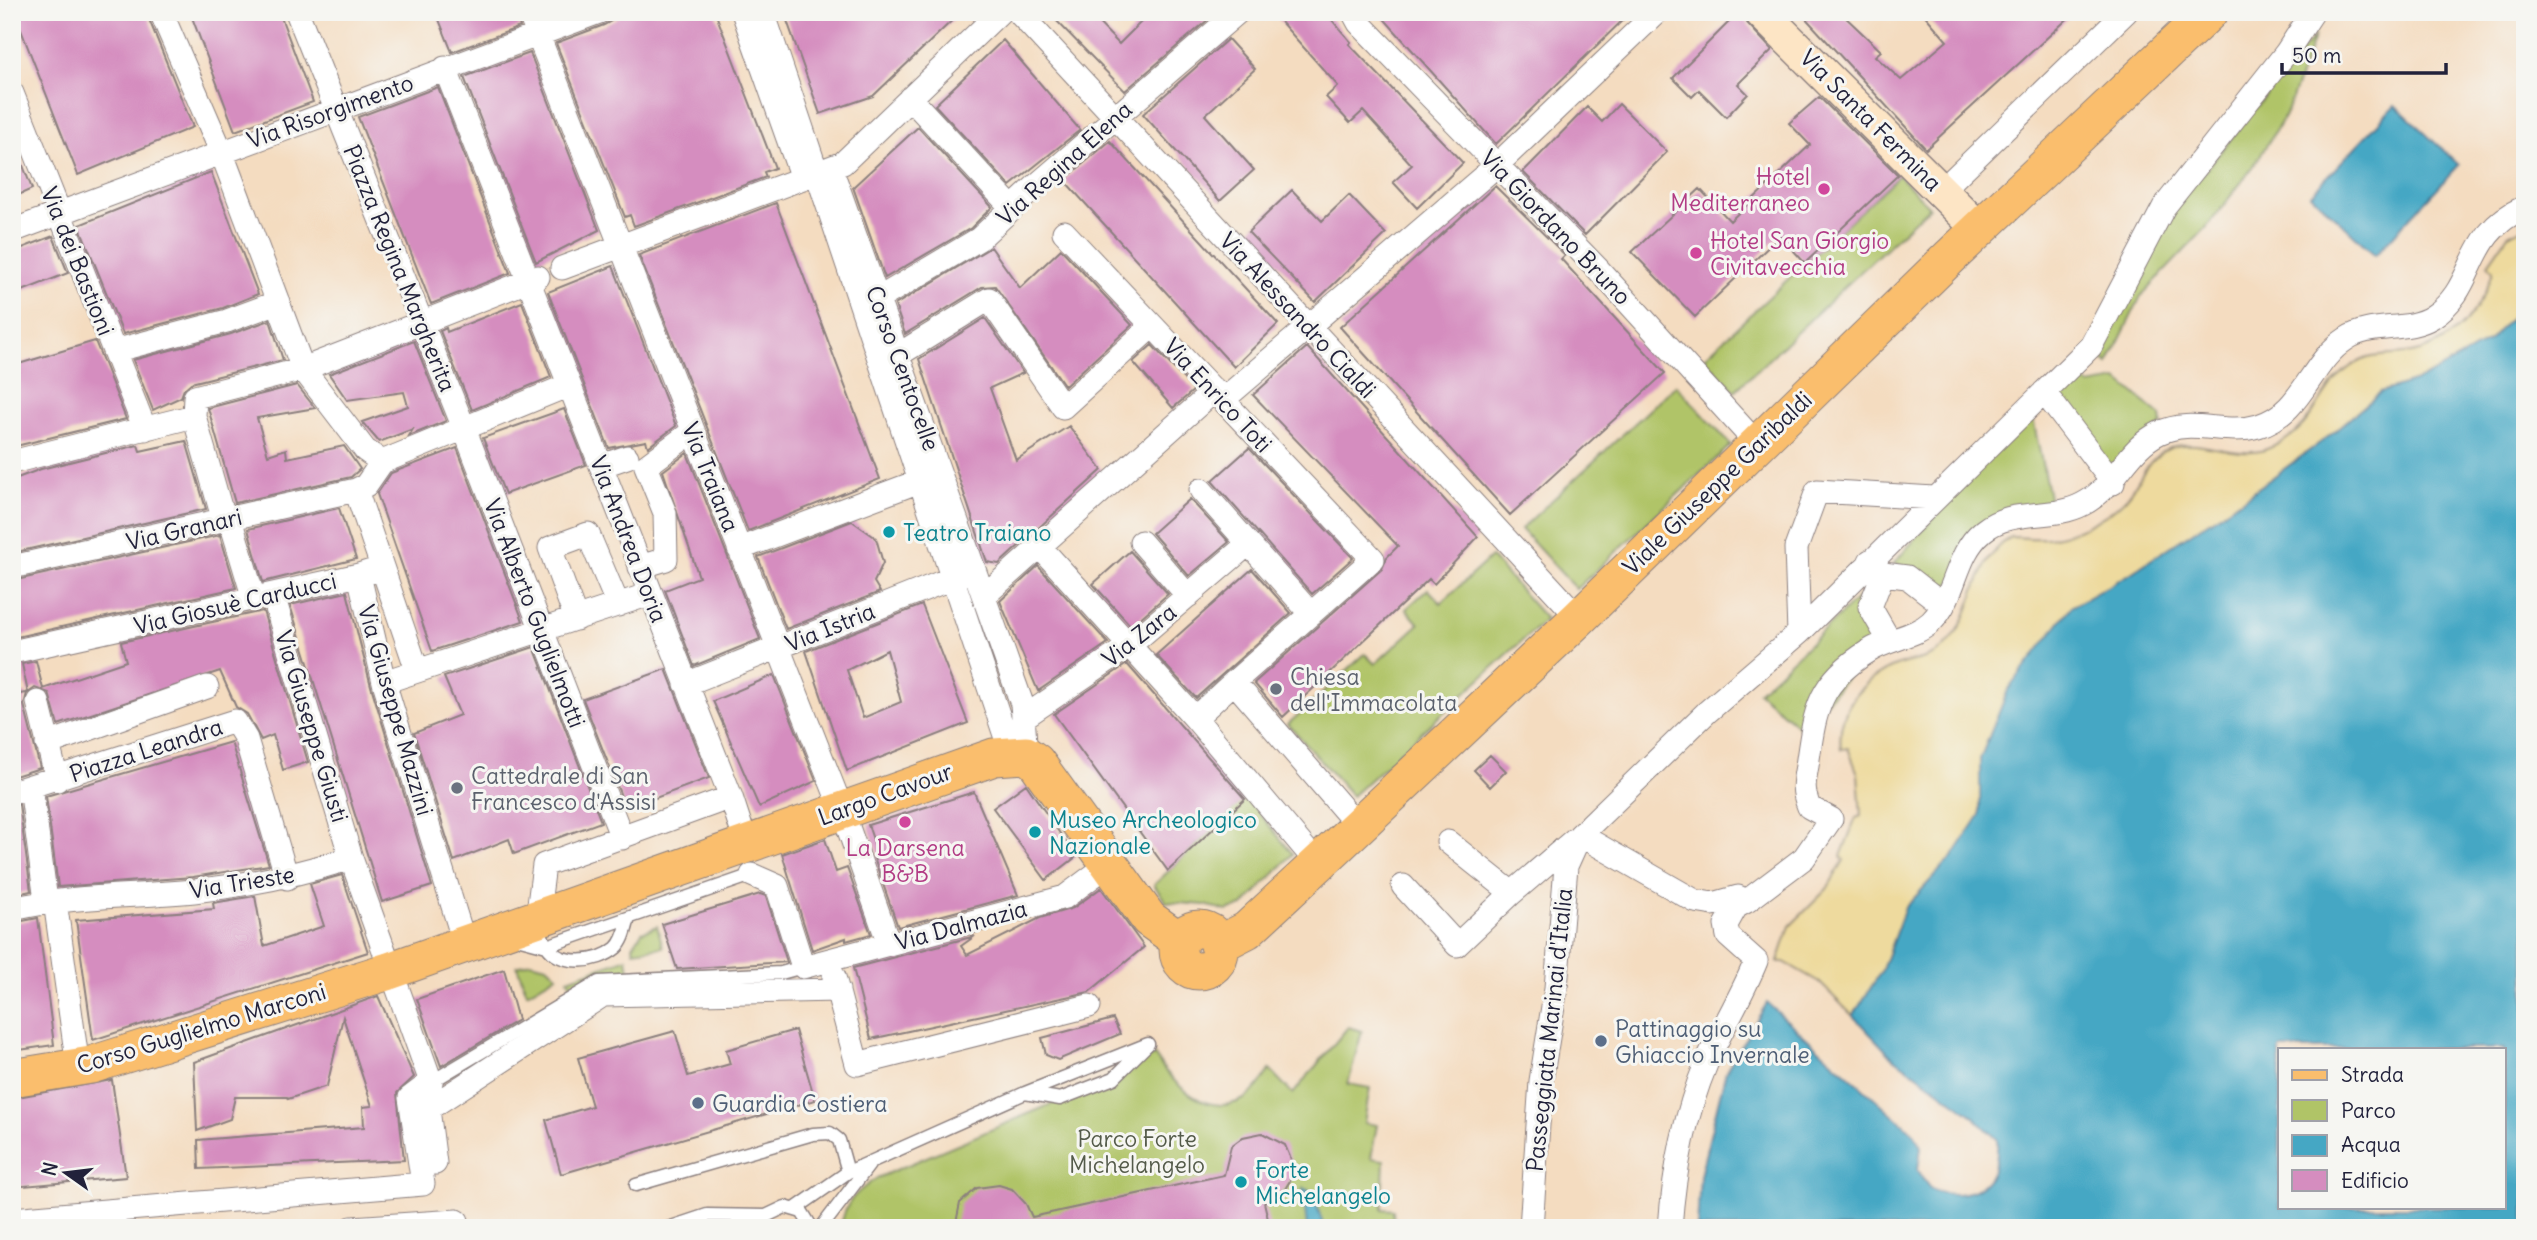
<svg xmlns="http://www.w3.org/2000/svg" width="2537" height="1240" viewBox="0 0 2537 1240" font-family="Delius,sans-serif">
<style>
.green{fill:#b0c467;stroke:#697351;stroke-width:2}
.sand{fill:#eeda9e;stroke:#887e6c;stroke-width:2}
.water{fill:#45a7c4;stroke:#346480;stroke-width:2;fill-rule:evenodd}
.building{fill:#d58dbf;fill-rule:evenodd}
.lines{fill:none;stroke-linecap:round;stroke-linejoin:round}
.lane-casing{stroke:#8b7f7e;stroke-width:15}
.street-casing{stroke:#8b7f7e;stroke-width:25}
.secondary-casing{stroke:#8b7f7e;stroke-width:36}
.primary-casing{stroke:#8b7f7e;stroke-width:39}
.lane{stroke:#fff;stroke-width:12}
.street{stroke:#fff;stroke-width:23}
.secondary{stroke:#fde5c5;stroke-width:33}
.primary{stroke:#fabe6d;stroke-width:37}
.hotel-dot{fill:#d1479c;stroke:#f6f6f2;stroke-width:2.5}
.culture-dot{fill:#0f9aa8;stroke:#f6f6f2;stroke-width:2.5}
.worship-dot{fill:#6b7280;stroke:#f6f6f2;stroke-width:2.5}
.service-dot{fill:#5c6f8a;stroke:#f6f6f2;stroke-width:2.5}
.labels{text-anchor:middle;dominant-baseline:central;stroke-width:6;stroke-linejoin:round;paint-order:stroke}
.street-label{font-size:23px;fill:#22223b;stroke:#f6f6f2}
.hotel-label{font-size:23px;fill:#b23c85;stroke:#f6f6f2;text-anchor:end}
.culture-label{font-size:23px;fill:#0d838f;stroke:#f6f6f2;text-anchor:start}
.worship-label{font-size:23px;fill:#5b616d;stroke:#f6f6f2;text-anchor:start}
.service-label{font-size:23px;fill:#4e5e75;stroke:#f6f6f2;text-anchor:start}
.park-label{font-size:23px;fill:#545b4a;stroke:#f6f6f2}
</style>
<rect width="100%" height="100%" fill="#f6f6f2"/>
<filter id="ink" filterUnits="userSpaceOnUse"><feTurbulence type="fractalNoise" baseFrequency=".0143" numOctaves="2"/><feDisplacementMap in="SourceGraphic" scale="14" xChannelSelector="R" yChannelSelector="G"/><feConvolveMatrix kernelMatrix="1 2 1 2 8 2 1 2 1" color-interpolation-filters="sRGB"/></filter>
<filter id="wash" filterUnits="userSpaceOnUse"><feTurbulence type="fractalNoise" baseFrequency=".00686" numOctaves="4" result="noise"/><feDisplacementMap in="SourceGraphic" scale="28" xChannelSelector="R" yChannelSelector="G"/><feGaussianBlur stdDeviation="1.57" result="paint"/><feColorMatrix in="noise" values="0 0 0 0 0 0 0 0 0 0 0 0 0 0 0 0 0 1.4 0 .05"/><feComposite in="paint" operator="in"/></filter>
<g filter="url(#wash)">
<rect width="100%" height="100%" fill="#f4dcc0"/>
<path class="green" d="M 2315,35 L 2287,112 L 2253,167 L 2206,228 L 2141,296 L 2108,364 L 2096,353 L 2174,209 Z
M 1899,175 L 1929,207 L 1735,391 L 1704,358 Z
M 2074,372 L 2089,385 L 2118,380 L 2161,416 L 2162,424 L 2112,473 L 2051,394 Z
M 1676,385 L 1731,445 L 1576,589 L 1521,529 Z
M 2032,414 L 2051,507 L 2018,508 L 1940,595 L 1894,563 L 1973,473 Z
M 1491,557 L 1546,619 L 1352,796 L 1288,724 L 1365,654 L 1375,664 L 1419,624 L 1406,609 L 1428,589 L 1441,603 Z
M 1859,597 L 1881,636 L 1803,730 L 1758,692 Z
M 1246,797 L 1293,854 L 1243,906 L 1227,911 L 1205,905 L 1166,902 L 1154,885 Z
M 657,926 L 663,947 L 634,951 L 633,946 L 642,932 Z
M 627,958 L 629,971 L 596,976 L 572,987 L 568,979 Z
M 530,962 L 547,966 L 557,975 L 527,993 L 517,966 Z
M 1348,1027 L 1362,1031 L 1348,1084 L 1370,1088 L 1364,1123 L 1377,1125 L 1371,1158 L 1384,1160 L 1382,1209 L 1393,1210 L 1394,1228 L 841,1228 C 844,1202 856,1192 877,1178 L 1106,1081 L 1154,1055 C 1173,1084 1206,1119 1244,1099 C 1255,1093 1263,1079 1270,1070 L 1293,1094 Z"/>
<path class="sand" d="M 2525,227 L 2525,302 L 2489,341 L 2420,380 L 2381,392 L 2328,437 L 2250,494 L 2128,575 L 2071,607 L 2048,638 L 1980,759 L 1981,815 L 1953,856 L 1905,908 L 1882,970 L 1853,1016 L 1819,982 L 1784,962 L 1778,962 L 1790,926 L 1827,889 L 1844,860 L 1841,856 L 1856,818 L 1861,816 L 1858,774 L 1848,748 L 1841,749 C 1836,710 1861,680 1896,666 C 1911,660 1929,660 1942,649 C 1978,619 1969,564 2011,537 C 2024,537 2041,540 2054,537 C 2080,532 2115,514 2131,492 C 2143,474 2148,459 2168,449 C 2195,435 2235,461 2267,449 C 2317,431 2316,389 2353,365 C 2370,354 2386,356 2405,354 C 2448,349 2482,312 2493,271 L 2488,264 L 2508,235 Z"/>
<path class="water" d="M 2395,105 L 2459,165 L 2375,255 L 2311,194 Z
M 2525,302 L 2525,1228 L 1697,1228 L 1700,1176 L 1726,1071 L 1767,1003 L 1914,1133 L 1921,1147 L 1918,1169 C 1921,1175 1925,1184 1930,1188 C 1937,1193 1949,1194 1957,1194 C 1989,1192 1999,1168 1997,1139 L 1972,1115 L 1890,1055 L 1853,1016 L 1882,970 L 1905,908 L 1953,856 L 1980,815 L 1980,759 L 2008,690 L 2071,607 L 2128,575 L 2250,494 L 2328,437 L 2381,392 L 2420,380 L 2489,341 ZM 2280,1049 L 2504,1049 L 2504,1207 L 2280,1207 Z
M 1303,1188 L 1313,1193 L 1324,1228 L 1307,1228 Z"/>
<g id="blocks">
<path class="building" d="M 14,12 L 146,12 L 193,127 L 78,175 Z
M 190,12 L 279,12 L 313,102 L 235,131 Z
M 436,12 L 515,12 L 520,27 L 452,52 Z
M 627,12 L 715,12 L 775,168 L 764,172 L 766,177 L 634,226 L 630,215 L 625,217 L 556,43 L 604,25 Z
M 784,12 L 961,12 L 873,96 L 820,114 Z
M 1048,12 L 1088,12 L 1119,44 L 1151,12 L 1205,12 L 1210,18 L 1125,91 Z
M 1272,12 L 1325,12 L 1351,42 L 1349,44 L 1463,163 L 1417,208 L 1393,182 L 1412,165 L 1363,111 L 1350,123 L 1326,97 L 1338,86 Z
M 1378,12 L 1596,12 L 1602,17 L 1609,12 L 1631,12 L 1496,144 Z
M 1800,12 L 1840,12 L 1881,51 L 1875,56 L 1901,80 L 1947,41 L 1922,12 L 2075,12 L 1926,149 Z
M 1738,13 L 1772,50 L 1738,84 L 1748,94 L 1726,117 L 1699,90 L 1692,97 L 1673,78 Z
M 1228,39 L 1255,69 L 1205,115 L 1254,170 L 1220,201 L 1143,114 Z
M 1003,40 L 1080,130 L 1010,186 L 935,105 Z
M 530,53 L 599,230 L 536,262 L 464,77 Z
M 438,87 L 510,273 L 431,304 L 358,117 Z
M 1819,97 L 1898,175 L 1805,263 L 1780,236 L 1695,317 L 1632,252 L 1700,189 L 1730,221 L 1810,145 L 1789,123 Z
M 1619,104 L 1667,152 L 1585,235 L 1523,172 L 1587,107 L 1602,122 Z
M 918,127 L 992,207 L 971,228 L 885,278 L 853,187 Z
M 1110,141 L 1278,324 L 1234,367 L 1064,180 Z
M 14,142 L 32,189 L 12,198 L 12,143 Z
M 211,172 L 258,294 L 223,308 L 123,334 L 79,225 Z
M 1495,186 L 1565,255 L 1561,259 L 1665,373 L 1510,515 L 1340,327 Z
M 1292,190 L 1322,221 L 1349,195 L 1386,234 L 1315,302 L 1248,232 Z
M 776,203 L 880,479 L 748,531 L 639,255 Z
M 53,236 L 68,273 L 12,295 L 12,252 Z
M 991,247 L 1020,288 L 1061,249 L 1132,325 L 1065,386 L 995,286 L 982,287 L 905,334 L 895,305 Z
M 613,266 L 676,426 L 648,447 L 646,441 L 609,448 L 548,292 Z
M 522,302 L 551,377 L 472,410 L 440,331 L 446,328 L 447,332 Z
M 985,318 L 1023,373 L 990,388 L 1016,460 L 1069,426 L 1102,470 L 999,564 L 987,562 L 919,359 Z
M 270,320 L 283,360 L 191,383 L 184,389 L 181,397 L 153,410 L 133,360 L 231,334 Z
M 95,341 L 126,419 L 12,447 L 12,366 Z
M 414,341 L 446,421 L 409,436 L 413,429 L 379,442 L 362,422 L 408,406 L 404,392 L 347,400 L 329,374 Z
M 1152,345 L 1194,390 L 1173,408 L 1133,362 Z
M 1307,347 L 1478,537 L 1434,584 L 1429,579 L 1283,717 L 1254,683 L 1382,569 L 1387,557 L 1398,546 L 1253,395 Z
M 297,385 L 315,408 L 257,418 L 268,455 L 286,449 L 287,458 L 344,446 L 360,469 L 351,477 L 235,503 L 208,408 Z
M 564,409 L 586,465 L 505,494 L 483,438 Z
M 186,441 L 206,509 L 12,553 L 12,480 L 41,469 L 138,445 L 140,451 Z
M 457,448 L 523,621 L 432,651 L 377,494 L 391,473 Z
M 1249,448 L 1353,558 L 1312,594 L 1212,481 Z
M 687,453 L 760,639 L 694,666 L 665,590 L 699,577 L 663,471 Z
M 1190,499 L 1229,542 L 1189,576 L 1152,533 Z
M 339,508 L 356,559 L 263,582 L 248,529 Z
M 852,521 L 876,538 L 883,563 L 874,582 L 880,592 L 786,629 L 758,557 Z
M 220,535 L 236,588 L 12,638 L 12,581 Z
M 1130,551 L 1168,594 L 1131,626 L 1093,584 Z
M 1038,566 L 1108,643 L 1038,691 L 1000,601 Z
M 1252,569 L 1291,613 L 1196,698 L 1156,655 Z
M 347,592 L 371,686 L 432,886 L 382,902 L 290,605 Z
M 922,605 L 968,723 L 847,771 L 806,651 ZM 887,650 L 901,702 L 863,718 L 847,670 Z
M 263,611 L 308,762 L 283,770 L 273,735 L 261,740 L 247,714 L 236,707 L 220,671 L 58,725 L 49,693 L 35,688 L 28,693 L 22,664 L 36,661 L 43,689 L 126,661 L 121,642 Z
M 534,647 L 601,822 L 514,854 L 509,839 L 454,861 L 414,733 L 460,715 L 444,677 Z
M 1127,664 L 1245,799 L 1168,871 L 1054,714 Z
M 666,669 L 709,778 L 626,809 L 583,699 Z
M 774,675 L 816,781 L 759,807 L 713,701 Z
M 27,693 L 24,705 L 40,768 L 12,777 L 12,695 Z
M 231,742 L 269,865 L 193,877 L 58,887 L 46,796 Z
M 1490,755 L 1506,771 L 1490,787 L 1474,770 Z
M 1026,784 L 1076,857 L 1046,880 L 993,808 Z
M 974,792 L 1018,895 L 898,927 L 874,858 L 879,857 L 868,825 Z
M 19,804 L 31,891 L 12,895 L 12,806 Z
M 825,839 L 836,872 L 847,868 L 871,934 L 846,941 L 846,938 L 812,950 L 782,854 Z
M 342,875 L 368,952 L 93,1040 L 76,920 L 214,909 L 213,903 L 255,896 L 264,946 L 324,926 L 310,884 Z
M 1101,888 L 1144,947 L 1089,992 L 871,1039 L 853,968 L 975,936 L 961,946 L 967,955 L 1040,918 L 1073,908 Z
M 760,894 L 766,896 L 787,962 L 677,969 L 662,924 Z
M 38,918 L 54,1045 L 12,1051 L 12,923 Z
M 504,969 L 518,1020 L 441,1066 L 417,999 Z
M 378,996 L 414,1077 L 397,1093 L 404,1160 L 199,1169 L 198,1140 L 364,1127 L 363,1107 L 372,1106 L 343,1017 L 327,1086 L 288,1099 L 287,1097 L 235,1097 L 230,1119 L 197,1131 L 194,1062 Z
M 1113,1019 L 1120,1034 L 1058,1060 L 1046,1055 L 1042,1038 Z
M 795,1030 L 815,1100 L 561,1174 L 546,1120 L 592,1106 L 578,1058 L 675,1031 L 688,1076 L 730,1064 L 726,1050 Z
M 112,1080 L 126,1177 L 12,1187 L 12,1098 Z
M 1262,1133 L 1285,1145 L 1293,1164 L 1291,1179 L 1285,1189 L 1264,1202 L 1270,1228 L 955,1228 L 960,1203 L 977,1188 L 999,1185 L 1012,1189 L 1026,1204 L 1032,1217 L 1224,1175 L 1231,1146 L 1243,1137 Z"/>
</g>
</g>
<g filter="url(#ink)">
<use href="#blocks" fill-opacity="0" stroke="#8b7f7e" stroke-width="2"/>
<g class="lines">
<g class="lane-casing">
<path id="lane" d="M 538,920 C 540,928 542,940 547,946 C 561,967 598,963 616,948 C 624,941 626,928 629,918
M 513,937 L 547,946
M 547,946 L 752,875 L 752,873
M 1148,1044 L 1114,1078 L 1060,1099 L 1025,1093 Z
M 431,1082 L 599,982 L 781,973 L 803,967
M 636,1185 L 813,1134 L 830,1133 L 839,1140 L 848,1172
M 795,1209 L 848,1172 L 1025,1093
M 668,1228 L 707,1215 L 766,1216
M 760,1228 L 766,1216 L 785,1207 L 802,1212 L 812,1228
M 821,1228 L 869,1165"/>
</g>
<g class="street-casing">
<path id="street" d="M 297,12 L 464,428 L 622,838
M 529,12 L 842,810 L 889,944
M 743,12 L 802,178
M 763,12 L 1012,756
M 1018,12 L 1579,618
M 1353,12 L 1359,23 L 1597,268 L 1757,444
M 2313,12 L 2286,53 L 2164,207 L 2091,346 L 1799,633 L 1707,712 L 1580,835 L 1695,901 L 1713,904 L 1738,897 L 1747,901 L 1804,858 L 1831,819 L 1809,807 C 1802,790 1804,782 1807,766 C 1815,711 1817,683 1869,651 C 1888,639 1915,637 1931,622 C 1957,596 1954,555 1983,531 C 2012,507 2051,521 2083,504 C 2116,487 2126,449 2159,433 C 2192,417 2224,436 2258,426 C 2303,413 2309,363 2346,339 C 2371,322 2406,333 2432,317 C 2479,287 2462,235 2525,207
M 445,68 L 731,797 L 746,843
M 12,93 L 145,429
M 910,98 L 1012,208
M 836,182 L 1022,704 L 1026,755
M 1941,191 L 2126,12
M 12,231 L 599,12
M 1064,232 L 1373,559 L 1234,682
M 562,268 L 843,163 L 1000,12
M 878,299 L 979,239 L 1038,184 L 1238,12
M 114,351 L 227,321 L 278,302
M 898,355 L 989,299 L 1063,407 L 1152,326
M 2044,392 L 2113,483
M 1224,399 L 1497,165 L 1657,12
M 12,462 L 194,416
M 382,462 L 569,385
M 601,466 L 627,457
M 356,490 L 417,670
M 1201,490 L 1311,614
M 1141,542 L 1188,596
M 1040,547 L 1195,718
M 739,549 L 933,476
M 1870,561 L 1883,574 L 1907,577 L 1943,605
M 12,567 L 356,490 L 366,485 L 382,462 L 365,450 L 303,369 L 221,151 L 161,12
M 640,567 L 666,559 L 665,513 L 646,466 L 693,431
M 381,568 L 359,575 L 384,682 L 465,945
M 1883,574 L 1870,607 L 1889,640
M 984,596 L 1215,390
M 254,599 L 230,519 L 220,507 L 194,416 L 195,397 L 303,369 L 538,277
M 576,619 L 550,548 L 588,534 L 618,605
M 1799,633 L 1796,548 L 1817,491 L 1934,498
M 12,652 L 359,575
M 384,682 L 650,594
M 686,684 L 965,573
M 38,702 L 57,780
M 1023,718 L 1129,646 L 1248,544
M 47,744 L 207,687
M 31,787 L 46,901
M 12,792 L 235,721 L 246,739 L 287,878
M 1448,842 L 1512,893 L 1575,839
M 1318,864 L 1195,718 L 1234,682 L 1358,826
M 752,875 L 777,886 L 803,967 L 1065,897 L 1109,864
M 1403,886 L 1457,945 L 1512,893
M 55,901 L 78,1067
M 12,909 C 72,895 133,897 194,891 C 250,885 297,875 351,858
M 537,920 L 544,865 L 731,797
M 834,977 L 857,1064 L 1089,1006
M 435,1163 L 428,1109 L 603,995 L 838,990
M 12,1219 L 423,1184 L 410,1098 L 431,1082 L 351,858 L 273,595
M 352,1228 L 457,1221 L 457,1228
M 1531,1228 L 1541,1081 L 1556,988 L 1566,866 L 1580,835
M 1670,1228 C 1674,1171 1684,1117 1706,1064 C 1721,1029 1742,996 1756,961 L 1728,936 L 1726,925 L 1736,907 L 1747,901"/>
</g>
<g class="secondary-casing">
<path id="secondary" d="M 1761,12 L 1979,229"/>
</g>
<g class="primary-casing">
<path id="primary" d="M1178 950a21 21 0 1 1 42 0a21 21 0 1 1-42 0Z
M 1218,945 L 1247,930 L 1318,864 L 1579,618 L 1950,257 L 2209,12
M 12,1078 L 91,1065 L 389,971 L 994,757 L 1026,755 L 1036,762 L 1149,919 L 1180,941"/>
</g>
<use href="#lane" class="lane"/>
<use href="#street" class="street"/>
<use href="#secondary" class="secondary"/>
<use href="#primary" class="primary"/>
</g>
</g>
<g class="hotel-dot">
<circle cx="1824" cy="189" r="7"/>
<circle cx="1696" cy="253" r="7"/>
<circle cx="905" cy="822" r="7"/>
</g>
<g class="culture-dot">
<circle cx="889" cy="532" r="7"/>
<circle cx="1035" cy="832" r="7"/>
<circle cx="1241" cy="1182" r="7"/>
</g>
<g class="worship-dot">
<circle cx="1276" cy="689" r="7"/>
<circle cx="457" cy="788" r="7"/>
</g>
<g class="service-dot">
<circle cx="1601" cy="1041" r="7"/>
<circle cx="698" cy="1103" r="7"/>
</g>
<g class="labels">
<g class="street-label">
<text transform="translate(330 111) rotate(-20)">Via Risorgimento</text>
<text transform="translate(1871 120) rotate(45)">Via Santa Fermina</text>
<text transform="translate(1064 163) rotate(-42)">Via Regina Elena</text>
<text transform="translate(1556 227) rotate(46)">Via Giordano Bruno</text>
<text transform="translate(78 261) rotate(68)">Via dei Bastioni</text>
<text transform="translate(400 268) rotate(68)">Piazza Regina Margherita</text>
<text transform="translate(1298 315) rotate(47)">Via Alessandro Cialdi</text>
<text transform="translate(903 368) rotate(70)">Corso Centocelle</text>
<text transform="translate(1218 395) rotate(47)">Via Enrico Toti</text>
<text transform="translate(711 477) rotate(68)">Via Traiana</text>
<text transform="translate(1717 483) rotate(-44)">Viale Giuseppe Garibaldi</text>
<text transform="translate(184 529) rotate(-13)">Via Granari</text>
<text transform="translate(629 539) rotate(69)">Via Andrea Doria</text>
<text transform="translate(235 603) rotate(-13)">Via Giosuè Carducci</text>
<text transform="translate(535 613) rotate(69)">Via Alberto Guglielmotti</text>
<text transform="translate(830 627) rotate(-22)">Via Istria</text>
<text transform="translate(1139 635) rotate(-38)">Via Zara</text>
<text transform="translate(396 710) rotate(74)">Via Giuseppe Mazzini</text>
<text transform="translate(312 726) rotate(73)">Via Giuseppe Giusti</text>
<text transform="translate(146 750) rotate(-18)">Piazza Leandra</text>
<text transform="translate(885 794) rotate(-20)">Largo Cavour</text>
<text transform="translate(242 882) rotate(-9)">Via Trieste</text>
<text transform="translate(961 925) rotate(-15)">Via Dalmazia</text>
<text transform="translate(201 1028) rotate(-17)">Corso Guglielmo Marconi</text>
<text transform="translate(1549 1030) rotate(-84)">Passeggiata Marinai d'Italia</text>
</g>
<g class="hotel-label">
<text x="1810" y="176">Hotel<tspan x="1810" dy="26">Mediterraneo</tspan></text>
<text x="1710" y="240" text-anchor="start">Hotel San Giorgio<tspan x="1710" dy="26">Civitavecchia</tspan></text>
<text x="905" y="847" text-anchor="middle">La Darsena<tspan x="905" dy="26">B&amp;B</tspan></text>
</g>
<g class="culture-label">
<text x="903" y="532">Teatro Traiano</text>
<text x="1049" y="819">Museo Archeologico<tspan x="1049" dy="26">Nazionale</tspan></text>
<text x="1255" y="1169">Forte<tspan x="1255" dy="26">Michelangelo</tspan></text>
</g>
<g class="worship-label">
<text x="1290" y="676">Chiesa<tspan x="1290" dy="26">dell'Immacolata</tspan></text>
<text x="471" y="775">Cattedrale di San<tspan x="471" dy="26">Francesco d'Assisi</tspan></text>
</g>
<g class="service-label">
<text x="1615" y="1028">Pattinaggio su<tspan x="1615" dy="26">Ghiaccio Invernale</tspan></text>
<text x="712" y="1103">Guardia Costiera</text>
</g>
<g class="park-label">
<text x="1137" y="1138">Parco Forte<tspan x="1137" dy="26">Michelangelo</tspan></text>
</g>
</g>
<rect width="2537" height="1240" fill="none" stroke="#f6f6f2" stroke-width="42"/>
<rect x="2278" y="1048" width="228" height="161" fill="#f6f6f2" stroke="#a1a1a9" stroke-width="2"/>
<rect x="2292" y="1070" width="35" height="10" fill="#fabe6d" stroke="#a1a1a9" stroke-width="2"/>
<text x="2341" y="1082" font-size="21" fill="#22223b">Strada</text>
<rect x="2292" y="1100" width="35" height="21" fill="#b0c467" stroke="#a1a1a9" stroke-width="2"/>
<text x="2341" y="1118" font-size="21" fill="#22223b">Parco</text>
<rect x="2292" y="1135" width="35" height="21" fill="#45a7c4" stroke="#a1a1a9" stroke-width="2"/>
<text x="2341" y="1152" font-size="21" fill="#22223b">Acqua</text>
<rect x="2292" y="1170" width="35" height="21" fill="#d58dbf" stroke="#a1a1a9" stroke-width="2"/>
<text x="2341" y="1188" font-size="21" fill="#22223b">Edificio</text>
<g transform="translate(66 1173) rotate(284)" stroke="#f6f6f2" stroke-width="5" paint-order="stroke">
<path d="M0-5L12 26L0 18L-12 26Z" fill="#22223b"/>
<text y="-10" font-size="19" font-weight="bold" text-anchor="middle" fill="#22223b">N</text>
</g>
<path d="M2282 63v10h164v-10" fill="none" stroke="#22223b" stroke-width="3.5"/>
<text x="2292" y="63" font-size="21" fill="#22223b" stroke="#f6f6f2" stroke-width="5" paint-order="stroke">50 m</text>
</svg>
